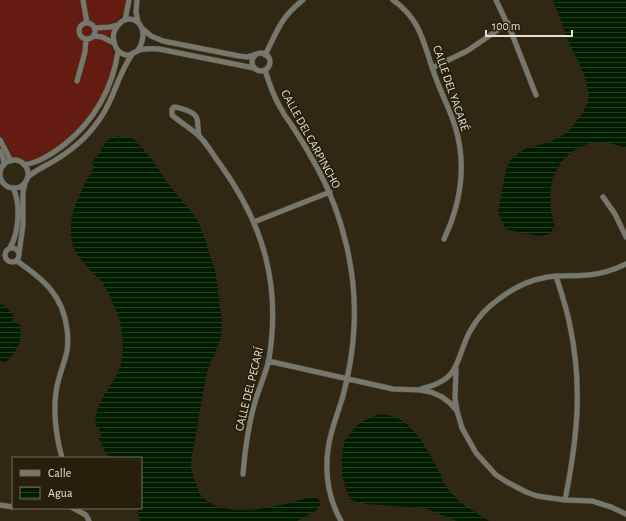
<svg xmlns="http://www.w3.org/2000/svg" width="626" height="521" viewBox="0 0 626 521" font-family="'Alegreya Sans',sans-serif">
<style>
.pitch{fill:#641c10}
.water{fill:url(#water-rules)}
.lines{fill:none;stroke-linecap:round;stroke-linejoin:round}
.minor-casing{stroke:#4e4632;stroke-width:6}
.minor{stroke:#76786d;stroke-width:5}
.labels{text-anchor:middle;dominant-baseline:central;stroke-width:3.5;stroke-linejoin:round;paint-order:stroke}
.street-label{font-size:12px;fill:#e6e1d4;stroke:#271f0a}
</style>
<defs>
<pattern id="water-rules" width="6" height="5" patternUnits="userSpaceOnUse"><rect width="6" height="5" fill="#001d00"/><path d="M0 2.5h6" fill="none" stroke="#253e24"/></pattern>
</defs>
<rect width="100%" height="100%" fill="#312813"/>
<path class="pitch" d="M 0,0 L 127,0 L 125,12 L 115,23 L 110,47 L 115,57 L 112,74 L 105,90 L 89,118 L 57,147 L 40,158 L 25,161 L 13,157 L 7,145 L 0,135 Z"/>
<path class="water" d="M 553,0 L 626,0 L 626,148 C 617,145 608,142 599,142 C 590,142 581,146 573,151 C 549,168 546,199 555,226 L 550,234 L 539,236 L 508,230 L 505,228 L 498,212 L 506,170 L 509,162 L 523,150 L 552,141 L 568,132 L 584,111 L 588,101 L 589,93 L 582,69 L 570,45 Z
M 117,136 L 131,138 L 136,141 L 153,161 L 166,181 L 197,219 L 205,239 L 216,274 L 222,322 L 221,338 L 208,369 L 205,381 L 191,462 C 191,473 196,484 200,494 C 219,521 277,508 309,497 L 317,498 L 321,502 L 317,510 L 297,521 L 140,521 L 137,508 L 141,508 L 141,458 L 110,458 L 105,451 L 98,437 L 101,436 L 99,428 L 96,428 C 92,404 114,386 121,364 C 124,353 123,339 121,328 C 121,322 118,316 116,311 C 112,300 108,289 101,281 C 95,274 88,268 82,261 C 59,234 76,200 90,174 L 91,175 L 92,173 L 91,171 L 94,169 L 92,162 C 94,159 97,157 99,154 C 106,144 102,141 117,136 Z
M 0,304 L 8,308 L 14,317 L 12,321 L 20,325 C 22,341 18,351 6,362 L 0,361 Z
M 376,415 C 409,410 427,449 440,473 C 442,479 444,484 448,489 C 458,503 475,512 489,521 L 457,521 L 424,508 L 366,504 L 353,501 L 349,497 L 342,476 L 342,456 L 344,442 L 356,426 L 361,422 Z"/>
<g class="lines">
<g class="minor-casing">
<path id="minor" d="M 83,0 L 87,23
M 137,0 L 136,12 L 138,22
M 393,0 C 420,19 423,41 433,70 C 439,89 449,107 455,126 C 467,165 461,203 444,239
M 496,0 L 512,34 L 536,95
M 125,20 L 129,0
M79 31a8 8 0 1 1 16 0a8 8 0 1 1-16 0Z
M 95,28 L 110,27 L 118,25
M 143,29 L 151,36 L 163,41 L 239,56 L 247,57 L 257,54
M 94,36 L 102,37 L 114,43
M 138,50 C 154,25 127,6 115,30 C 113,34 113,40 115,45 C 116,49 120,54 126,55 C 131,56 135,51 140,50 C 146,48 152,49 159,49 L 254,68
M252 62a9 9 0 1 1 18 0a9 9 0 1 1-18 0Z
M 265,55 C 278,30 280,18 303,0
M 432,68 L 467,51 L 508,23
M 265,70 C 269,83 273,95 280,107 C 283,113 287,119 291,124 C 301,139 310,154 318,169 C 343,216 357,273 354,327 C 353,350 349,373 343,396 C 340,406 336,417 333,427 C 323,460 325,492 341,521
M 77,81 L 85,52 L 86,39
M 199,136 C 196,122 202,116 186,110 C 182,109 179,107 174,107 L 172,109 L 172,115 C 180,122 190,128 198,135 C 207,143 213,155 220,164 C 264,225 281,285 269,359 C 266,373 259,388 255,402 C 248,426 245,449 243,474
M 0,140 L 11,161
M 0,151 L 3,158 L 4,165
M0 174a14 14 0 1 1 28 0a14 14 0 1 1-28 0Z
M 24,165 C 40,162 52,154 65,144 C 94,121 113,88 118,51
M 28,177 C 37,169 48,165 57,159 C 75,148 92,132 103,114 C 115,95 119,72 133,53
M 603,197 L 615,214 L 626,237
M 254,222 L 330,192
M5 255a7 7 0 1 1 14 0a7 7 0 1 1-14 0Z
M 10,248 C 19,232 21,204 13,188
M 19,254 L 23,225 L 23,192 L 25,183
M 17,261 C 43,279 63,295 67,329 C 68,336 68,344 67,351 C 64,365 58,377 56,392 C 53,415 56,436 62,458
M 556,276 C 561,292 567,309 570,326 C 583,387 577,440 565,500
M 268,361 L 393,389 L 420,390 L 431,392 L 442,397 L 450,403 L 457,411 L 462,428 L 476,453 L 496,475 L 507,482 L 526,492 L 537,496 L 565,500 L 592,501 L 611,507 L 626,514
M 456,369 L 455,398 L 457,410
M 421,389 C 461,379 454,364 469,333 C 476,320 487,307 499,299 C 512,289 527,281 543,278 C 558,274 573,277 588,275 C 602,274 614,270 626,264
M 0,505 L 13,507
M 73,508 L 86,515 L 89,521"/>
</g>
<use href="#minor" class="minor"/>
</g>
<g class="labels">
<g class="street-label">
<text transform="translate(451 88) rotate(71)">CALLE DEL YACARÉ</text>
<text transform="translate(311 139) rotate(61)">CALLE DEL CARPINCHO</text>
<text transform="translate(249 389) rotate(-76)">CALLE DEL PECARÍ</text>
</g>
</g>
<rect x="12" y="457" width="130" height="52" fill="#271f0a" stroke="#736d5b"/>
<rect x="20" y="470" width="20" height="6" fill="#76786d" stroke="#736d5b"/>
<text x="48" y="477" font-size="12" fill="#e6e1d4">Calle</text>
<rect x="20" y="487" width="20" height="12" fill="url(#water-rules)" stroke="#736d5b"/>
<text x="48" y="497" font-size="12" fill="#e6e1d4">Agua</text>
<path d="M486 30v6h86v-6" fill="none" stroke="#e6e1d4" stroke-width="2"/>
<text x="492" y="30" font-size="12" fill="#e6e1d4" stroke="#271f0a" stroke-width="3" paint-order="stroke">100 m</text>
</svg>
